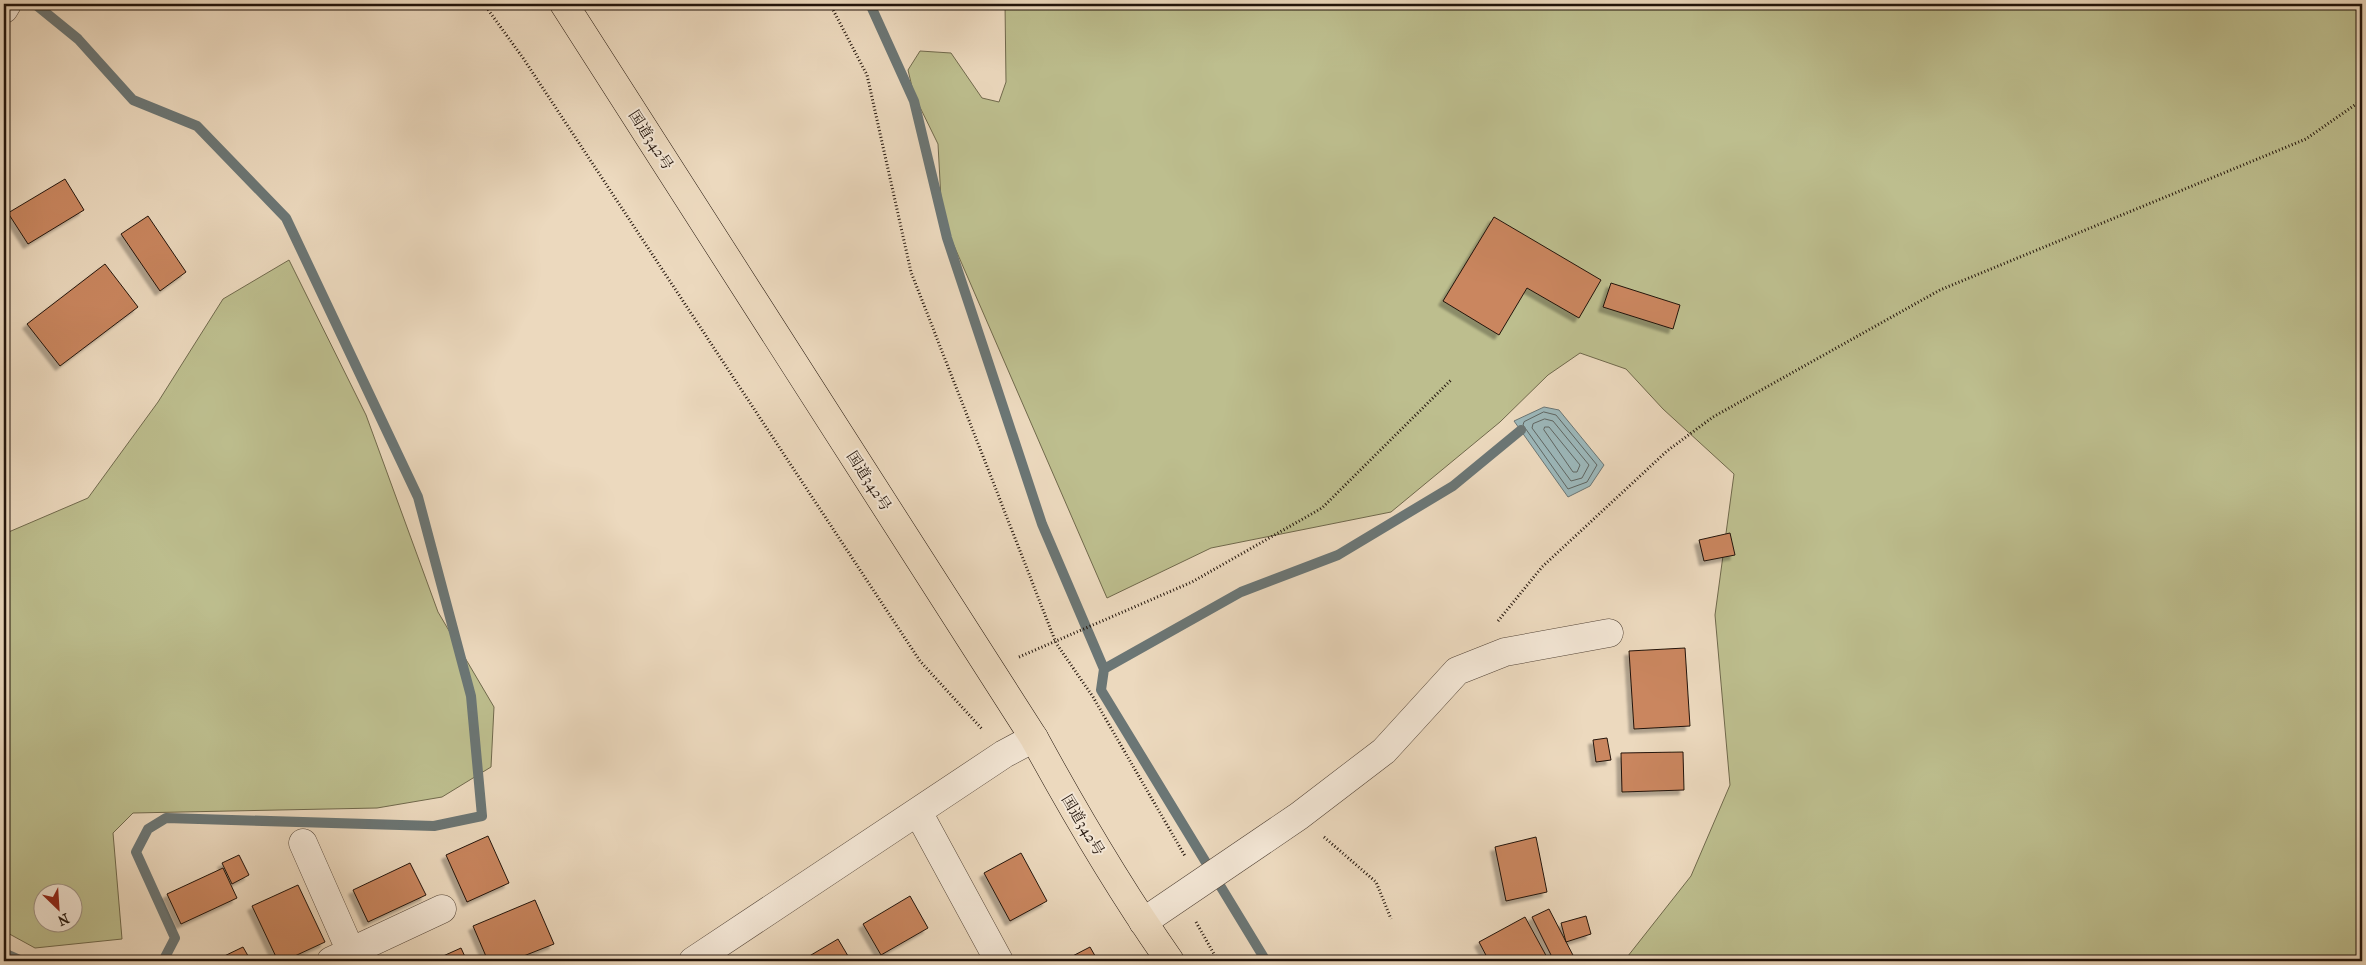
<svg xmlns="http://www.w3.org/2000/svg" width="2366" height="965" viewBox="0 0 2366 965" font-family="'IM FELL French Canon','Noto Serif JP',serif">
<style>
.green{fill:#bdbe8e;stroke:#70694c;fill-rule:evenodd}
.water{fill:#9cb8bb;stroke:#6b7675}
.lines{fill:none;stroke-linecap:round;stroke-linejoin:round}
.shore{stroke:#5f6663;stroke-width:1}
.stream{stroke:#6b7675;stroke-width:10}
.building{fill:#ca865e;stroke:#22140b;filter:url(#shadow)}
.minor-casing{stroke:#544538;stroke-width:29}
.trunk-casing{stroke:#22140b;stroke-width:29}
.path{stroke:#22140b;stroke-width:3;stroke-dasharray:1 2.5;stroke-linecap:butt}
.minor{stroke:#f3e6d5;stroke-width:28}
.trunk{stroke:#ecd9be;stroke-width:28}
.labels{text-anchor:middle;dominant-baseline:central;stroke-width:4;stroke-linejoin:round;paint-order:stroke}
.street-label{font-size:15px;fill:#22140b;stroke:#f3e6d5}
</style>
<defs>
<filter id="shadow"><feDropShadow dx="-4.5" dy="4.5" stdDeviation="1" flood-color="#0004"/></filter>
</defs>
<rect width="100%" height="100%" fill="#ecd9be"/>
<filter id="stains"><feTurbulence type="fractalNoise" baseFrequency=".004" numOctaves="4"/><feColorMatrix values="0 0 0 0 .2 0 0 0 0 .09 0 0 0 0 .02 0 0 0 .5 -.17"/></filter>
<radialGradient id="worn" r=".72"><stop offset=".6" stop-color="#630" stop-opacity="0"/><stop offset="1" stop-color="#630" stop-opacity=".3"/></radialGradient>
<path class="green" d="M 1005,4 L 2362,4 L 2362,961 L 1624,961 L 1691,876 L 1730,785 L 1715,615 L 1734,474 L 1663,409 L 1626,369 L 1580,353 L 1548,375 L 1500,422 L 1391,512 L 1211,548 L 1107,598 L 942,218 L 938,144 L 914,95 L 908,70 L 920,51 L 951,53 L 982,98 L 999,102 L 1006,82 Z
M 289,260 L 366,415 L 438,612 L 494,707 L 491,767 L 442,797 L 377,808 L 133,813 L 113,833 L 122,939 L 35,948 L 4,931 L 4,534 L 88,498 L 158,402 L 223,299 ZM 42,892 L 72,892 L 72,922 L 42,922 Z"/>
<path class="water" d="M 1544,407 L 1559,410 L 1604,465 L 1590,486 L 1568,497 L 1514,421 Z"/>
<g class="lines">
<path class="shore" d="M 1544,412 L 1556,415 L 1597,465 L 1587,482 L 1568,489 L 1523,425 L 1524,422 Z
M 1545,419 L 1553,421 L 1589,465 L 1582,478 L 1571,481 L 1532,428 L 1533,424 Z
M 1545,427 L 1549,427 L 1580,465 L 1577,472 L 1573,472 L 1544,430 Z"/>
<path class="stream" d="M 35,4 L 78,39 L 133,100 L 197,126 L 286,218 L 418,497 L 471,696 L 482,816 L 434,826 L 166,818 L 148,829 L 136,852 L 175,938 L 163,961
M 870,4 L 914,101 L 947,238 L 1042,524 L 1104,669 L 1101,690 L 1266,961
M 1104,669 L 1241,592 L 1338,555 L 1453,486 L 1521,430
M 4,953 L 22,961"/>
</g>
<path class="building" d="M 65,179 L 84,210 L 28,244 L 8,213 Z
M 148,216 L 186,272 L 160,291 L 121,234 Z
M 1494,217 L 1601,280 L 1579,318 L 1527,288 L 1499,335 L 1443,301 Z
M 105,264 L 138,307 L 60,366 L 27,324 Z
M 1611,283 L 1680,305 L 1673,329 L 1603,307 Z
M 1730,533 L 1735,555 L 1704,561 L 1699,540 Z
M 1685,648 L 1690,726 L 1634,729 L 1629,651 Z
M 1607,738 L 1611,760 L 1596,762 L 1593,740 Z
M 1683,752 L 1684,790 L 1622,792 L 1621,753 Z
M 488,836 L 509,883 L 467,902 L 446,855 Z
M 1536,837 L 1547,892 L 1506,901 L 1495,847 Z
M 1021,853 L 1047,901 L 1010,921 L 984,873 Z
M 239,855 L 249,875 L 232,884 L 222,863 Z
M 410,863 L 426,895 L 368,922 L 353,890 Z
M 223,868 L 237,898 L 181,924 L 167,894 Z
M 298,885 L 325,942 L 284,961 L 278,961 L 252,906 Z
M 910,896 L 928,928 L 881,955 L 863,924 Z
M 535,900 L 554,944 L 511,961 L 488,961 L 473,926 Z
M 1549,909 L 1576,961 L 1562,961 L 1561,958 L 1554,961 L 1532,917 Z
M 1586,916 L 1591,934 L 1566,942 L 1561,923 Z
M 1525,917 L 1549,961 L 1489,961 L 1479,942 Z
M 838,939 L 851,961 L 801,961 Z
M 243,947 L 251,961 L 214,961 Z
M 1090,947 L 1098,961 L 1063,961 Z
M 461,948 L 467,961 L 432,961 Z"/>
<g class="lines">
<g class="minor-casing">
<path id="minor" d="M 4,9 L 7,4
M 918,812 L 999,961
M 303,843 L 355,961
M 1143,922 L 1299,816 L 1384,751 L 1457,671 L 1505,652 L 1609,633
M 331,961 L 442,909
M 693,961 L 1004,754 L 1034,738"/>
</g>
<g class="trunk-casing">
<path id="trunk" d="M 564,4 L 1034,738 C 1076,815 1120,890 1170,961"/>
</g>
<path class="path" d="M 484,4 L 523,58 L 920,661 L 982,729
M 830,4 L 867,75 L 911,272 L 1056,643 L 1093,697 L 1185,856
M 1498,621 L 1542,567 L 1667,451 L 1713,417 L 1940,290 L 2306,139 L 2362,100
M 1019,657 L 1192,582 L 1322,508 L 1452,379
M 1324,837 L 1376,882 L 1391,919
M 1196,922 L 1218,961"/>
<use href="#minor" class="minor"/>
<use href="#trunk" class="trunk"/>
</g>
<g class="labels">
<g class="street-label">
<text transform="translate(651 140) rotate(57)">国道342号</text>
<text transform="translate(869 481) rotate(57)">国道342号</text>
<text transform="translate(1083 825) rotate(59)">国道342号</text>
</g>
</g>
<rect width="2366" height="965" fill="none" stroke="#ecd9be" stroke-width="20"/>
<rect x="5" y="5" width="2356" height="955" fill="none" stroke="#22140b" stroke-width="2.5"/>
<rect x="10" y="10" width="2346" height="945" fill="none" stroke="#22140b"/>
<g transform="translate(58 908) rotate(155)"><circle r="24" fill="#f3e6d5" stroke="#9f9284"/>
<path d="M0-4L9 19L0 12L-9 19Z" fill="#8f2418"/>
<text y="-8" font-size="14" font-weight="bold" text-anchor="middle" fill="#22140b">N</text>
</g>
<rect width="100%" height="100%" filter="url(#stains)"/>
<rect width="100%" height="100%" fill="url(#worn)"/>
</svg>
